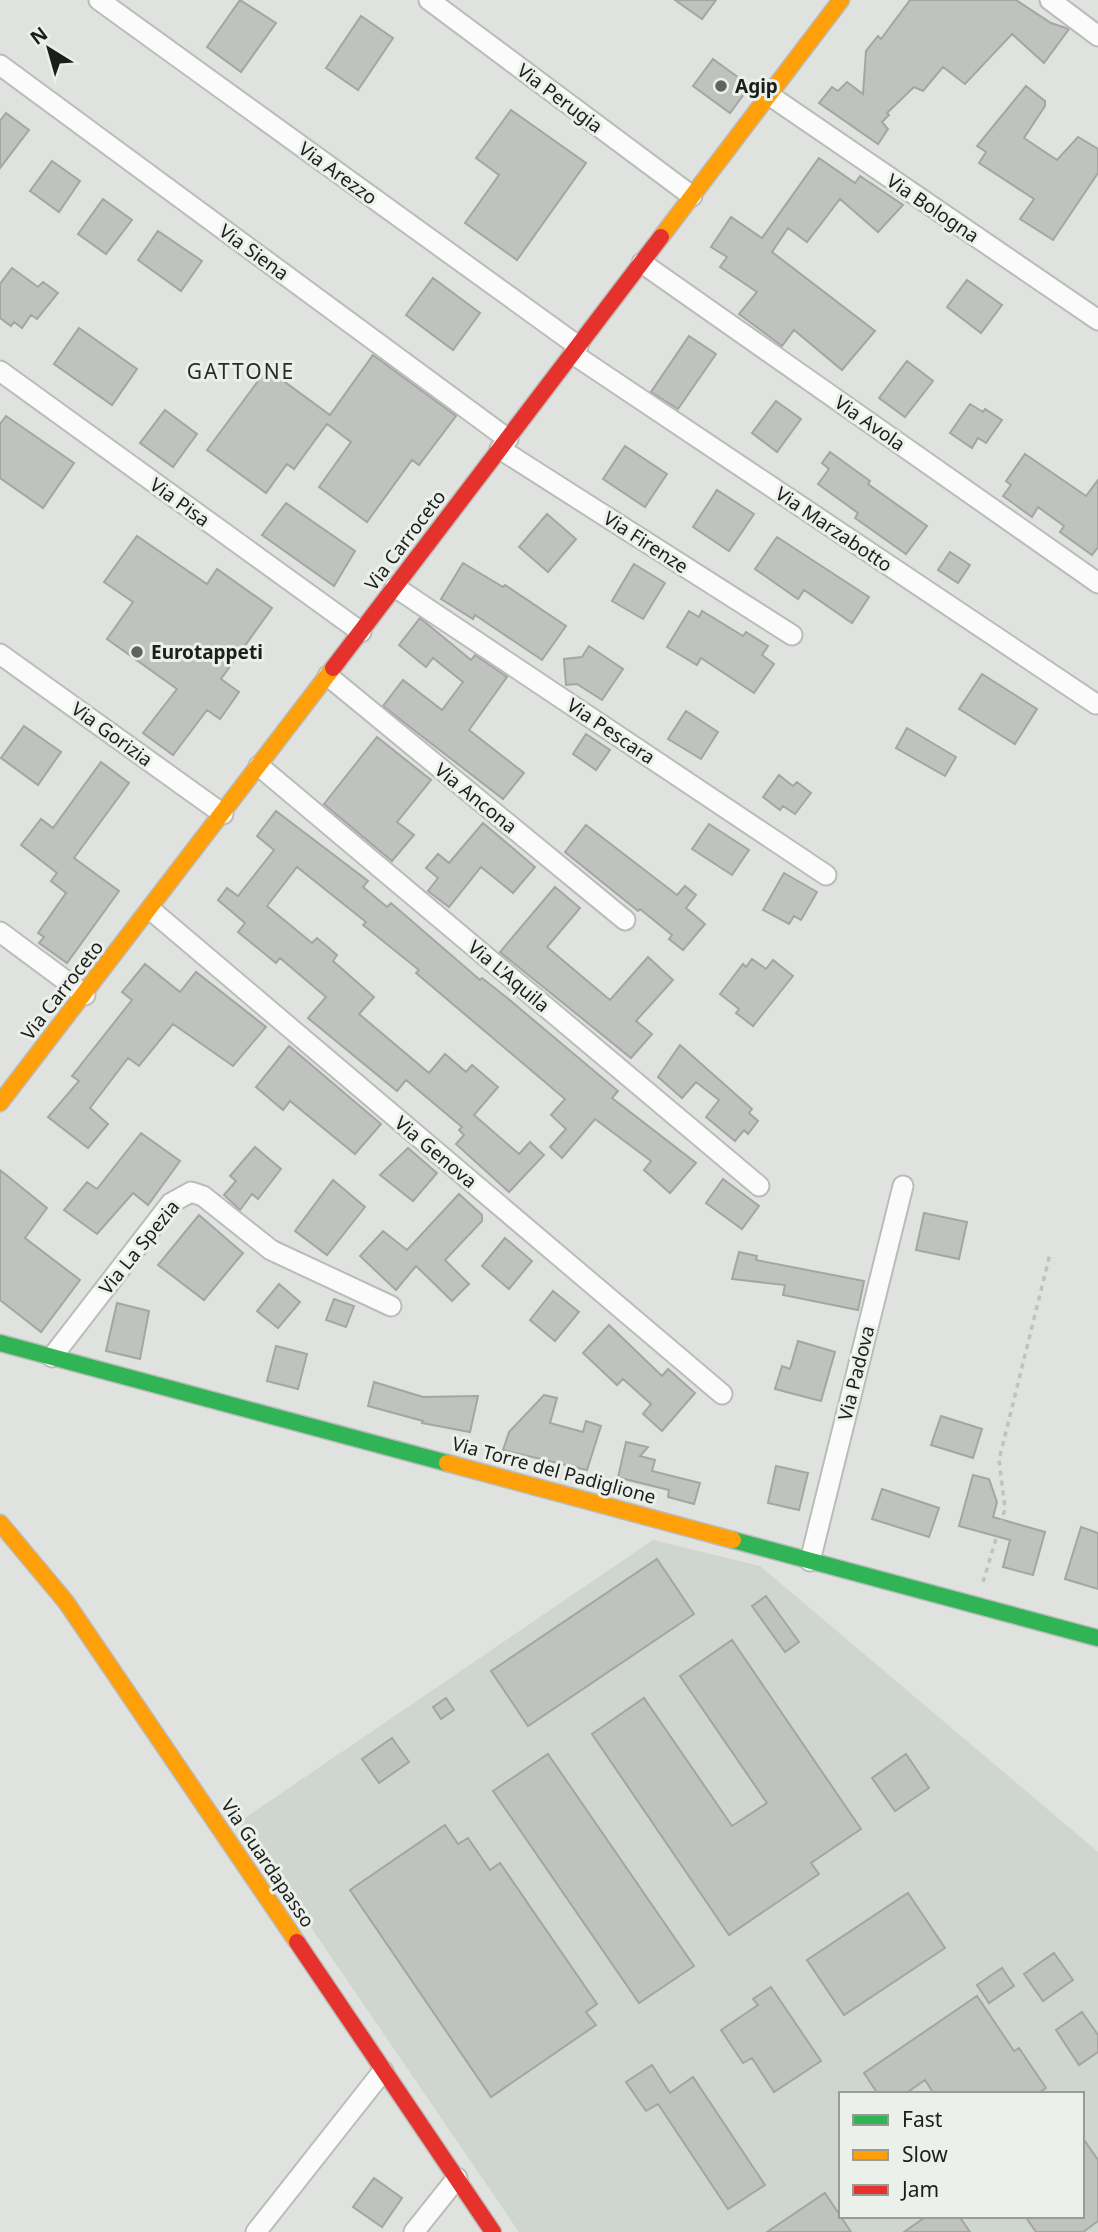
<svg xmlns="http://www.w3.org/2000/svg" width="1098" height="2232" viewBox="0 0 1098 2232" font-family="'Noto Sans',sans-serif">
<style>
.built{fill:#cfd5cf;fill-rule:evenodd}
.building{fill:#c0c2c0;stroke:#a3a6a3;stroke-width:2}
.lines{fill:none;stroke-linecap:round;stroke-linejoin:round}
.street-casing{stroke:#babcba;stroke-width:23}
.fast-casing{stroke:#babcba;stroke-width:19}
.slow-casing{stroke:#babcba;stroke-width:19}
.jam-casing{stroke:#babcba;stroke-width:19}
.path{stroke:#c0c2c0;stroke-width:3.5;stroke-dasharray:5 5;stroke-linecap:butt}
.street{stroke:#fafbfa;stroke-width:19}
.fast{stroke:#30b455;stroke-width:16}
.slow{stroke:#ff9f0a;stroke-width:16}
.jam{stroke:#e5322d;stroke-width:16}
.poi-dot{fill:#606360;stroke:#ebf0eb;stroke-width:2.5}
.labels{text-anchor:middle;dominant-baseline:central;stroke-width:6;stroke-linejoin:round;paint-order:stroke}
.poi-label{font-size:19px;font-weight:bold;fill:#1c1e1c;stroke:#ebf0eb;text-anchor:start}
.street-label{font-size:19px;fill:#1c1e1c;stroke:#ebf0eb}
.neighbourhood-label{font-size:21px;letter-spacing:2px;fill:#292d29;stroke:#ebf0eb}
</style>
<rect width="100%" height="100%" fill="#dfe2df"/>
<path class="built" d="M 653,1540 L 760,1566 L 1098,1852 L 1098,2232 L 519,2232 L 239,1822 ZM 841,2094 L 1082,2094 L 1082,2216 L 841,2216 Z"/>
<path class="building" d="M 240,0 L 276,23 L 241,72 L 207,47 Z
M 675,0 L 716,0 L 702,19 Z
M 910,0 L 1016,0 L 1051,23 L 1069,29 L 1044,63 L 1012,34 L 965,84 L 943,67 L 923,91 L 914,87 L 887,113 L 889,115 L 882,122 L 888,129 L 878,144 L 819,103 L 832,87 L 838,91 L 847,82 L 863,94 L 866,51 L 878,36 L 881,39 Z
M 361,16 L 393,38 L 358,90 L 326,68 Z
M 713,59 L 750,86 L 730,113 L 693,86 Z
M 1026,86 L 1045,101 L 1045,106 L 1024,138 L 1057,160 L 1078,137 L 1098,149 L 1098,173 L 1053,240 L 1020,219 L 1034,199 L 979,163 L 986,152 L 977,146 Z
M 511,110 L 586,163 L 517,260 L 465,223 L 499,175 L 476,158 Z
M 6,113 L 29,130 L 0,168 L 0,121 Z
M 819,158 L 855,183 L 860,176 L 903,205 L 878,232 L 840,199 L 807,242 L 788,228 L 772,252 L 875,331 L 842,370 L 794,330 L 782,346 L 739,314 L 757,292 L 720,267 L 727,257 L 711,247 L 731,217 L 762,238 Z
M 52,161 L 80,181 L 59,212 L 30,191 Z
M 103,199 L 132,220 L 106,254 L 78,234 Z
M 158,231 L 202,261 L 181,291 L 138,260 Z
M 12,268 L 38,287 L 43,282 L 58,293 L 37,319 L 31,315 L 22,328 L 14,322 L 11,326 L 0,318 L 0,284 Z
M 433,278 L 480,313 L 453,350 L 406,315 Z
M 967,280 L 1002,305 L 981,333 L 947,307 Z
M 79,328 L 137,369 L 112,405 L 54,364 Z
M 689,336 L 716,354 L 678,409 L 651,392 Z
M 373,355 L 456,416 L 419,465 L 412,460 L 367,522 L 319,487 L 351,442 L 327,424 L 294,469 L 287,464 L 266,493 L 207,450 L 267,369 L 330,415 Z
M 907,361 L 933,381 L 905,417 L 879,398 Z
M 776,401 L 801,419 L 777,452 L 752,433 Z
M 970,404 L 983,412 L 985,409 L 1002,420 L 986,443 L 978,438 L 972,448 L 950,433 Z
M 165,410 L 197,434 L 173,467 L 140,443 Z
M 6,416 L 74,463 L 43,508 L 0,478 L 0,424 Z
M 625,446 L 667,474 L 645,507 L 603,479 Z
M 830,452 L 870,481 L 868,484 L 927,526 L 906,554 L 855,518 L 858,513 L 818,484 L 829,469 L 822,463 Z
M 1025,454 L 1086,496 L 1098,480 L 1098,547 L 1092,555 L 1060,532 L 1064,526 L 1038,507 L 1032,517 L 1003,496 L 1011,485 L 1006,481 Z
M 717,490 L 754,514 L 729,551 L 693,527 Z
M 286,503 L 355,551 L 334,586 L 262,535 Z
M 547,514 L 576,539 L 548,572 L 519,547 Z
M 137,536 L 207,584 L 217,569 L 272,608 L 221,679 L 239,692 L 220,719 L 207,710 L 173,755 L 143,733 L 177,689 L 107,639 L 133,602 L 104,582 Z
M 777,537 L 869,597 L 852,623 L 804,590 L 798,599 L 755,569 Z
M 950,552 L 970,565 L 958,583 L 938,570 Z
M 463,563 L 503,587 L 505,585 L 566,626 L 542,660 L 475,615 L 473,619 L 441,599 Z
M 634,564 L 665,583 L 643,619 L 612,601 Z
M 689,611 L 699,617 L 702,611 L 743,636 L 746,632 L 768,646 L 762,655 L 774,664 L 754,693 L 701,658 L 697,665 L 667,647 Z
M 420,618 L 471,660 L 475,655 L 507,677 L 469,730 L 524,773 L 503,799 L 383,706 L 403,680 L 442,710 L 463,682 L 433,658 L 426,667 L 399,645 Z
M 589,646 L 623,669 L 602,700 L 577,684 L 566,685 L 564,659 L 582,657 Z
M 982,674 L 1037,709 L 1015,744 L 959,709 Z
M 686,711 L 718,732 L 701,759 L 668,739 Z
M 24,726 L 61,752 L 38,785 L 1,758 Z
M 907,728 L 956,757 L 945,776 L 896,748 Z
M 586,734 L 610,750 L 596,770 L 573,754 Z
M 377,737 L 431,780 L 397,822 L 414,835 L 392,861 L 324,804 Z
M 101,762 L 129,783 L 74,858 L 119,891 L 67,963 L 39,943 L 44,937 L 38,933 L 66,893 L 51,881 L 57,873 L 21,845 L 41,819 L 53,828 Z
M 779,775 L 793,786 L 797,782 L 811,793 L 795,814 L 783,806 L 780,810 L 763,797 Z
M 276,811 L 368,881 L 363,887 L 387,907 L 391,903 L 480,980 L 482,978 L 506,997 L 618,1091 L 612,1098 L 696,1163 L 670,1193 L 644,1170 L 651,1161 L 595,1119 L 562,1158 L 550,1147 L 566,1129 L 551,1115 L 565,1099 L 416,973 L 419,970 L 363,925 L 366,922 L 297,867 L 267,906 L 312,943 L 317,938 L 337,955 L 333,961 L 374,997 L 359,1014 L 429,1073 L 445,1054 L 466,1072 L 472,1065 L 498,1087 L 474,1115 L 519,1154 L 530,1142 L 544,1155 L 509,1192 L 456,1144 L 464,1135 L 459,1130 L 462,1127 L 406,1080 L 397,1091 L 308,1018 L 326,997 L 280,958 L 276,963 L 238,932 L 245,923 L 218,900 L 227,888 L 238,896 L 274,850 L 257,836 Z
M 483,823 L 535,867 L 513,893 L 481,867 L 449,907 L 428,891 L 438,878 L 426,868 L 438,854 L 449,863 Z
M 709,824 L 749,850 L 732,875 L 692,849 Z
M 586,825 L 677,895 L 685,886 L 696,895 L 686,908 L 705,924 L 683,950 L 669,939 L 672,935 L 640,909 L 638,911 L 565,852 Z
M 784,873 L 817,892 L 801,920 L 794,916 L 789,924 L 763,910 Z
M 555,887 L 580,908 L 547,947 L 610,1000 L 648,957 L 673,980 L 636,1021 L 652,1034 L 631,1058 L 500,952 Z
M 752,959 L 766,969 L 773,960 L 793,976 L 753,1026 L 736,1013 L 739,1009 L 720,994 L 743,964 L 746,967 Z
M 145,964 L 180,992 L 196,972 L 266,1027 L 233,1066 L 173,1024 L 139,1066 L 128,1058 L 90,1108 L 108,1124 L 88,1148 L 48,1117 L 79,1081 L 72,1076 L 132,1000 L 122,992 Z
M 680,1045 L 752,1109 L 749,1113 L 758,1121 L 748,1134 L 744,1130 L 735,1141 L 706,1117 L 719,1100 L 696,1082 L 682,1098 L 658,1077 Z
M 289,1046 L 381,1124 L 355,1154 L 290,1101 L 283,1110 L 256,1087 Z
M 141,1133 L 180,1161 L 148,1205 L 133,1193 L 97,1234 L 64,1210 L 87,1182 L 97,1189 Z
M 255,1147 L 281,1169 L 258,1199 L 252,1194 L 240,1210 L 224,1195 L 236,1181 L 230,1176 Z
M 408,1148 L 437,1173 L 413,1201 L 380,1175 Z
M 0,1170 L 47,1208 L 25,1238 L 80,1280 L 41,1332 L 0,1300 Z
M 723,1179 L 759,1206 L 742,1229 L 706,1203 Z
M 333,1180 L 365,1207 L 327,1255 L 295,1231 Z
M 459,1194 L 482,1215 L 482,1221 L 445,1260 L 469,1284 L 452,1301 L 416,1266 L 396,1290 L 360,1256 L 383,1231 L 407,1250 Z
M 924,1213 L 967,1222 L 959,1259 L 916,1250 Z
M 199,1215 L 243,1253 L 204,1300 L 158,1265 Z
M 505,1238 L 532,1261 L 509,1289 L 482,1266 Z
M 739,1252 L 757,1256 L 756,1260 L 864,1281 L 858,1310 L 783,1295 L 785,1285 L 732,1279 Z
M 279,1284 L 300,1302 L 278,1328 L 257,1311 Z
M 553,1291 L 579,1312 L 555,1341 L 530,1320 Z
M 334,1299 L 354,1306 L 346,1327 L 326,1320 Z
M 117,1303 L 149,1311 L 140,1359 L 106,1351 Z
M 609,1325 L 662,1376 L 668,1369 L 695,1393 L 662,1431 L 643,1414 L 651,1404 L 623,1379 L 617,1385 L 583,1353 Z
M 798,1341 L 835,1352 L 821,1401 L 775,1389 L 782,1366 L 790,1369 Z
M 276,1346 L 307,1354 L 298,1389 L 267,1381 Z
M 374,1382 L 423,1397 L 478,1396 L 470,1432 L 422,1423 L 423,1421 L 368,1406 Z
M 544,1395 L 557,1398 L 550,1423 L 583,1432 L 586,1421 L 601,1426 L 587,1470 L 503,1450 L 509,1432 Z
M 941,1416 L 982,1429 L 973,1458 L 931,1445 Z
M 626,1442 L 648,1447 L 640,1456 L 655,1460 L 652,1471 L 700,1483 L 694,1504 L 668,1497 L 669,1490 L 620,1478 L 617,1482 Z
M 776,1466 L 808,1473 L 799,1510 L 768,1503 Z
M 973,1475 L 989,1479 L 997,1502 L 993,1517 L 1045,1532 L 1033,1575 L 1003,1567 L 1010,1540 L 959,1526 Z
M 882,1489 L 939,1508 L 929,1537 L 872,1519 Z
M 1081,1527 L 1098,1533 L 1098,1589 L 1065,1579 Z
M 657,1559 L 694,1614 L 528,1726 L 491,1671 Z
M 766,1596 L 799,1642 L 785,1652 L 752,1606 Z
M 732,1640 L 861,1829 L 811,1863 L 819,1874 L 729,1935 L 592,1734 L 644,1698 L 732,1826 L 767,1803 L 680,1676 Z
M 446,1698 L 454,1710 L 441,1719 L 433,1707 Z
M 392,1738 L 409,1762 L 379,1783 L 362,1759 Z
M 548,1754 L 694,1966 L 639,2003 L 493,1791 Z
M 906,1754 L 929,1788 L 895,1811 L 872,1778 Z
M 445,1825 L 458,1844 L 468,1838 L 490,1870 L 500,1863 L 597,2004 L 586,2012 L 596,2025 L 491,2097 L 350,1890 Z
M 908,1893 L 945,1948 L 844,2015 L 807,1960 Z
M 1054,1953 L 1073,1980 L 1043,2001 L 1024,1974 Z
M 1002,1968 L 1014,1986 L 989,2003 L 977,1985 Z
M 771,1987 L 821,2061 L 774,2092 L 752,2058 L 743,2063 L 721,2030 L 758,2005 L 753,1999 Z
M 977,1996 L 1014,2051 L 1019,2048 L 1046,2088 L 1037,2094 L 934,2094 L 925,2080 L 905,2094 L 878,2094 L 864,2073 Z
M 1082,2012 L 1098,2035 L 1098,2052 L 1079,2065 L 1056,2030 Z
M 652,2065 L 670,2093 L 693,2077 L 765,2185 L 728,2209 L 658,2104 L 646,2111 L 626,2082 Z
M 1082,2137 L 1098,2160 L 1098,2221 L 1083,2232 L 1036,2232 L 1025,2216 L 1082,2216 Z
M 374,2178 L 402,2198 L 382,2227 L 353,2207 Z
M 825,2193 L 851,2232 L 767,2232 Z
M 927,2216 L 959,2216 L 970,2232 L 904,2232 Z"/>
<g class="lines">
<g class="street-casing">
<path id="street" d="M 99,0 L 578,346
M 429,0 L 692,196
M 1050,0 L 1098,36
M 0,65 L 508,439
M 769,95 L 1098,320
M 642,263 L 1098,583
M 573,354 L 1096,704
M 0,371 L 361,632
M 500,449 L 792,635
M 395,587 L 826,875
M 0,654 L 223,814
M 328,676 L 625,920
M 259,766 L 759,1186
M 151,910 L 722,1394
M 0,932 L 85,995
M 52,1357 L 171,1203 L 191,1192 L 203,1196 L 271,1250 L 391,1306
M 810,1561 L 903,1186
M 256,2232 L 383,2071
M 414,2232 L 457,2178"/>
</g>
<g class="fast-casing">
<path id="fast" d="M 0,1343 L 447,1463
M 733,1540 L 1098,1638"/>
</g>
<g class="slow-casing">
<path id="slow" d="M 661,237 L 841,0
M 0,1103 L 333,668
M 447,1463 L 733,1540
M 0,1523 L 66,1602 L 297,1942"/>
</g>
<g class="jam-casing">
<path id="jam" d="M 333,668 L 661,237
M 297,1942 L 493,2232"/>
</g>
<path class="path" d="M 983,1582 L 1005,1509 L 999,1460 L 1050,1254"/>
<use href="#street" class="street"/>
<use href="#fast" class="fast"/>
<use href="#slow" class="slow"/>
<use href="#jam" class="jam"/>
</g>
<g class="poi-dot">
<circle cx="721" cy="86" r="7"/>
<circle cx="137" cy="652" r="7"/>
</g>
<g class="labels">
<g class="poi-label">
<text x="735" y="86">Agip</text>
<text x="151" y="652">Eurotappeti</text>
</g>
<g class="street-label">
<text transform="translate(560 98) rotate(37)">Via Perugia</text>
<text transform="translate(338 173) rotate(36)">Via Arezzo</text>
<text transform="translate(933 208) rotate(34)">Via Bologna</text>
<text transform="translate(254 252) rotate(36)">Via Siena</text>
<text transform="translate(870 423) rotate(35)">Via Avola</text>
<text transform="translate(180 502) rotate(36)">Via Pisa</text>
<text transform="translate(834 529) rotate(34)">Via Marzabotto</text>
<text transform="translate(405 540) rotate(-53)">Via Carroceto</text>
<text transform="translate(646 542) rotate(33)">Via Firenze</text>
<text transform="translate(611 731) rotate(34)">Via Pescara</text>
<text transform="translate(112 734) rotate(36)">Via Gorizia</text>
<text transform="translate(476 798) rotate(39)">Via Ancona</text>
<text transform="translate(509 976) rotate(40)">Via L'Aquila</text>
<text transform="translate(62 990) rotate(-52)">Via Carroceto</text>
<text transform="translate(436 1152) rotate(40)">Via Genova</text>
<text transform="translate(139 1247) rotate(-51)">Via La Spezia</text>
<text transform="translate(856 1373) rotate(-76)">Via Padova</text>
<text transform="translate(554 1470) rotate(15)">Via Torre del Padiglione</text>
<text transform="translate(268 1863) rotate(56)">Via Guardapasso</text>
</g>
<g class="neighbourhood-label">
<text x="241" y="371">GATTONE</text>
</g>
</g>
<rect x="839" y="2092" width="245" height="126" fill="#ebf0eb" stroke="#989c98" stroke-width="2"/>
<rect x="853" y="2115" width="35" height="10" fill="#30b455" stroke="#989c98" stroke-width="2"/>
<text x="902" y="2127" font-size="21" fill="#1c1e1c">Fast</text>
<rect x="853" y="2150" width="35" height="10" fill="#ff9f0a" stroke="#989c98" stroke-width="2"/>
<text x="902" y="2162" font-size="21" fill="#1c1e1c">Slow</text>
<rect x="853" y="2185" width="35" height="10" fill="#e5322d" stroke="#989c98" stroke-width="2"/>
<text x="902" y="2197" font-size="21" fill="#1c1e1c">Jam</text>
<g transform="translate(49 49) rotate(323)" stroke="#ebf0eb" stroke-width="5" paint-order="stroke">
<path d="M0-5L12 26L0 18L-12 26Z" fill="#1c1e1c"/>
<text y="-10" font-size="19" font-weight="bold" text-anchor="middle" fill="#1c1e1c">N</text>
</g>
</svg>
